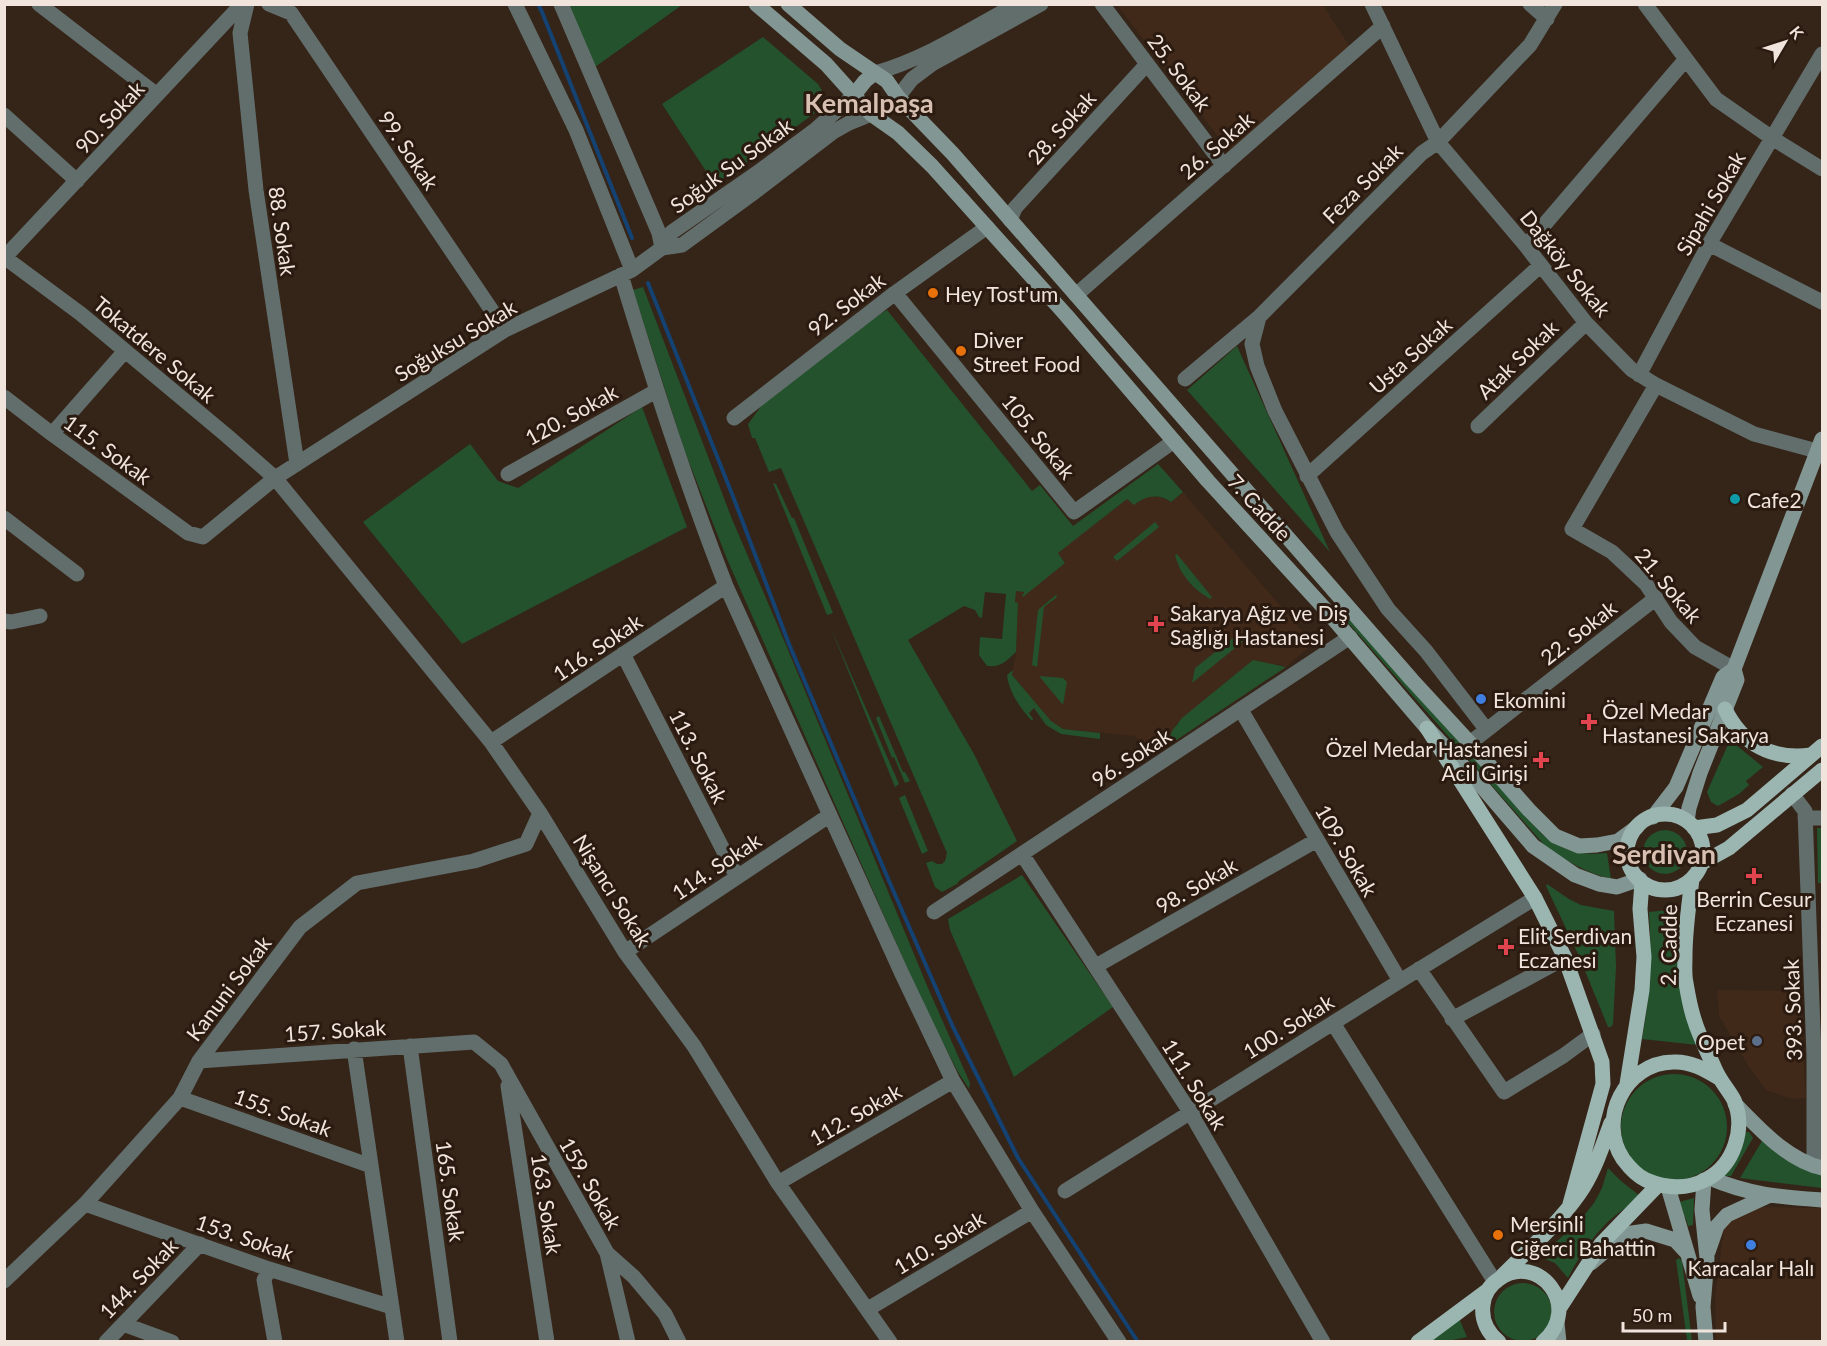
<svg xmlns="http://www.w3.org/2000/svg" width="1827" height="1346" viewBox="0 0 1827 1346" font-family="Lato,sans-serif">
<style>
.built{fill:#402919}
.green{fill:#23522d}
.lines{fill:none;stroke-linecap:round;stroke-linejoin:round}
.stream{stroke:#144273;stroke-width:4}
.street{stroke:#626e6c;stroke-width:15}
.secondary{stroke:#829693;stroke-width:15}
.primary{stroke:#9bb5b1;stroke-width:15}
.food-dot{fill:#e8710a;stroke:#2b1a0f;stroke-width:2}
.culture-dot{fill:#0f9aa8;stroke:#2b1a0f;stroke-width:2}
.health-dot{fill:#e0444e;stroke:#2b1a0f;stroke-width:2}
.shop-dot{fill:#3f7fe0;stroke:#2b1a0f;stroke-width:2}
.service-dot{fill:#5c6f8a;stroke:#2b1a0f;stroke-width:2}
.labels{text-anchor:middle;dominant-baseline:central;stroke-width:6;stroke-linejoin:round;paint-order:stroke}
.street-label{font-size:21px;fill:#f0e4dc;stroke:#2b1a0f}
.poi-label{font-size:21px;fill:#f0e4dc;stroke:#2b1a0f;text-anchor:start}
.district-label{font-size:27px;font-weight:bold;fill:#d7c0b1;stroke:#2b1a0f}
</style>
<rect width="100%" height="100%" fill="#352418"/>
<path class="built" d="M 1117,5 L 1323,5 L 1350,47 L 1229,151 Z
M 1183,492 L 1313,644 L 1286,667 L 1278,664 L 1176,724 L 1169,740 L 1151,750 L 1134,736 L 1063,729 L 1050,721 L 1012,675 L 1016,652 L 1018,604 L 1015,603 L 1016,591 L 1024,592 L 1023,596 L 1065,562 L 1057,553 L 1128,498 L 1139,500 L 1148,496 L 1160,497 L 1171,502 Z
M 1717,990 L 1799,991 L 1806,1098 L 1792,1099 L 1766,1090 L 1749,1067 L 1719,1016 Z
M 1764,1207 L 1822,1208 L 1822,1341 L 1716,1342 L 1715,1296 L 1724,1229 L 1731,1216 L 1748,1208 Z"/>
<path class="green" d="M 567,5 L 682,5 L 595,67 Z
M 763,37 L 818,84 C 823,92 827,99 822,108 L 715,185 L 662,104 Z
M 643,287 L 732,519 L 786,645 L 928,988 L 970,1083 L 969,1089 L 958,1072 L 923,1004 L 727,559 L 685,452 L 633,290 Z
M 887,310 L 1032,491 L 1040,485 L 1073,526 L 1158,464 L 1183,492 L 1171,502 C 1158,493 1145,496 1134,505 L 1127,499 L 1058,553 L 1065,563 L 1023,597 L 1022,594 L 1024,594 L 1024,592 L 1016,591 L 1015,602 L 1018,603 L 1016,652 C 1005,662 1002,667 987,666 L 979,655 L 980,637 L 1002,639 L 1006,594 L 985,592 L 982,618 L 979,617 L 975,610 L 964,606 L 908,640 L 974,754 L 1017,841 L 959,881 L 957,884 L 942,892 L 935,887 L 926,863 L 932,861 L 937,864 L 942,864 L 945,861 L 947,853 L 781,468 L 769,472 L 755,438 L 752,438 L 748,424 L 765,401 L 873,318 Z
M 1237,346 L 1330,552 L 1187,390 Z
M 642,407 L 687,527 L 462,644 L 363,522 L 470,444 L 498,481 L 518,488 Z
M 773,483 L 776,484 L 792,518 L 794,518 L 833,613 L 827,615 Z
M 1155,522 L 1159,527 L 1117,561 L 1113,557 Z
M 1177,554 L 1212,597 L 1210,599 C 1193,589 1180,575 1175,555 Z
M 1057,594 L 1056,598 L 1044,607 L 1037,667 L 1032,665 L 1038,610 Z
M 1339,604 L 1543,835 C 1563,851 1582,856 1607,853 L 1611,879 C 1585,872 1568,862 1546,847 L 1335,608 Z
M 830,626 L 899,784 L 895,787 Z
M 1238,634 L 1245,640 L 1192,683 L 1195,668 Z
M 1253,660 L 1286,667 L 1172,743 L 1169,740 L 1172,731 L 1182,718 Z
M 1013,670 L 1012,675 L 1051,721 L 1063,729 L 1100,733 L 1100,739 L 1061,734 L 1046,725 L 1034,708 L 1029,713 L 1033,719 L 1032,721 C 1020,708 1009,692 1007,675 Z
M 1039,676 L 1063,678 L 1067,682 L 1063,705 Z
M 879,716 L 903,772 L 905,772 L 910,781 L 905,783 L 894,757 L 892,758 L 876,718 Z
M 1730,740 L 1763,767 L 1746,781 L 1749,785 L 1739,794 L 1718,806 L 1711,802 L 1707,792 Z
M 905,795 L 928,851 L 922,854 L 899,798 Z
M 1817,828 L 1822,828 L 1822,883 L 1818,883 Z
M1643 852a22 22 0 1 1 44 0a22 22 0 1 1-44 0Z
M 1022,875 L 1113,1007 L 1014,1077 L 950,930 L 948,919 Z
M 1547,884 L 1569,899 L 1581,905 L 1614,911 L 1616,967 L 1613,1024 L 1611,1027 L 1608,1027 L 1579,956 L 1546,886 Z
M 1679,909 L 1679,965 L 1698,1045 L 1642,1039 C 1650,996 1652,955 1649,912 Z
M1621 1127a53 53 0 1 1 106 0a53 53 0 1 1-106 0Z
M 1745,1132 L 1749,1132 L 1753,1138 L 1731,1176 L 1724,1176 L 1724,1174 Z
M 1762,1141 L 1822,1174 L 1822,1188 L 1740,1178 Z
M 1608,1168 L 1621,1181 L 1640,1196 C 1633,1203 1625,1208 1617,1214 C 1596,1231 1580,1254 1568,1278 L 1555,1263 L 1540,1257 L 1582,1218 L 1594,1203 L 1602,1188 Z
M 1694,1198 L 1693,1225 L 1688,1226 L 1686,1219 L 1675,1203 Z
M 1679,1258 L 1682,1261 L 1692,1341 L 1687,1340 L 1676,1260 Z
M1494 1312a29 29 0 1 1 58 0a29 29 0 1 1-58 0Z
M 1459,1318 L 1467,1337 L 1448,1341 L 1429,1342 Z"/>
<g class="lines">
<path class="stream" d="M 538,4 L 542,12 L 632,238
M 648,283 L 734,499 L 789,644 L 889,881 L 953,1027 L 1018,1158 L 1138,1342"/>
<path class="street" d="M 39,4 L 157,95
M 247,4 L 240,33 L 256,190 L 297,464
M 269,4 L 291,13 L 505,330
M 515,4 L 576,130 L 632,270
M 561,4 L 659,233 L 662,248
M 1102,4 L 1224,166
M 1372,4 L 1438,142 L 1526,246 L 1586,323 L 1632,370 L 1656,385 L 1754,434 L 1817,451
M 1530,4 L 1547,19
M 1686,59 L 1716,99 L 1772,138 L 1822,169
M 875,73 C 925,59 971,29 1017,4
M 898,97 L 912,79 L 932,64 L 1041,4
M 4,115 L 77,181
M 1010,220 L 1015,208 L 1147,64
M 1709,244 L 1822,302
M 1526,246 L 1686,59 L 1645,4
M 662,248 L 682,245 L 752,194 L 833,132 L 849,123 L 871,114
M 4,257 L 81,314 L 226,435 L 275,478 L 491,742 L 540,813 L 625,952 L 694,1046 L 778,1183 L 890,1342
M 4,258 L 242,4
M 621,275 C 653,380 686,484 726,586 L 902,974 L 953,1081 L 1032,1211 L 1119,1342
M 895,293 L 1074,512 L 1174,441
M 1076,295 L 1383,26
M 1259,317 L 1252,344 L 1257,366 L 1275,411 L 1337,532 L 1388,609 L 1426,651 L 1486,729
M 1639,375 L 1709,244 L 1822,54
M 1185,379 L 1259,317 L 1422,153 L 1438,142 L 1530,45 L 1555,4
M 1656,385 L 1572,529 L 1612,552 L 1646,584 L 1671,622 L 1695,647 L 1734,669
M 4,397 L 52,434 L 188,533 L 203,537 L 275,478 L 505,330 L 632,270 L 662,248 L 672,232 L 757,173 L 815,130 L 854,95
M 734,418 L 895,293 L 987,227
M 1478,426 L 1586,323
M 52,434 L 125,351
M 508,474 L 656,391
M 1307,476 L 1541,265
M 4,518 L 77,574
M 4,621 L 11,622 L 40,616
M 623,654 L 737,877
M 1241,710 L 1400,981
M 491,742 L 726,586
M 1470,743 L 1656,598
M 1792,794 L 1805,811 L 1814,1056 L 1814,1166
M 1805,818 L 1822,818
M 1022,854 L 1190,1112 L 1323,1342
M 934,912 L 1350,637
M 625,952 L 830,815
M 1096,966 L 1317,840
M 1419,969 L 1504,1092 L 1563,1056 L 1593,1034
M 1452,1019 L 1565,958
M 1333,1023 L 1495,1282
M 410,1046 L 450,1342
M 354,1049 L 397,1342
M 199,1061 L 474,1042 L 501,1064 L 607,1253 L 634,1277 L 665,1314 L 679,1342
M 508,1086 L 547,1342
M 180,1098 L 371,1166
M 778,1183 L 953,1081
M 1065,1191 L 1400,981 L 1535,898
M 85,1204 L 269,1269 L 392,1307
M 607,1253 L 628,1342
M 269,1269 L 264,1280 L 275,1342
M 4,1281 L 85,1204 L 180,1098 L 199,1061 L 300,927 L 357,883 L 474,861 L 526,844 L 540,813
M 868,1309 L 1032,1211
M 123,1324 L 172,1342
M 106,1342 L 200,1244"/>
<path class="secondary" d="M 756,4 L 826,64 L 871,114 L 898,133 L 932,166 L 1066,315 L 1208,481 L 1326,610 L 1427,728 L 1478,782 L 1533,846 L 1575,875 L 1599,884 L 1617,887 L 1640,879
M 788,4 L 840,49 L 887,81 L 898,97 L 953,154 L 1412,680 L 1470,743 L 1529,810 L 1555,836 L 1579,846 L 1597,845 L 1618,841 L 1637,827
M 854,95 L 865,81 L 875,73
M 871,114 L 892,104 L 898,97
M 1653,817 L 1676,787 L 1723,677 L 1734,669 L 1822,439
M 1687,821 L 1689,808 L 1700,773 L 1737,680 L 1734,669
M 1735,1104 C 1760,1129 1786,1159 1822,1168
M 1710,1178 C 1749,1195 1781,1197 1822,1200
M 1704,1180 L 1702,1210 L 1707,1258 L 1703,1307 L 1706,1342
M 1668,1187 L 1700,1296
M 1708,1252 L 1717,1226 L 1727,1215 L 1768,1196
M 1591,1263 L 1625,1234 L 1646,1231 L 1675,1240 L 1687,1253
M 1557,1323 L 1559,1342"/>
<path class="primary" d="M 1725,709 C 1742,745 1773,760 1811,755
M 1427,728 L 1535,898 L 1565,958 L 1602,1062 L 1603,1084 L 1570,1204
M1627 852a38 38 0 1 1 76 0a38 38 0 1 1-76 0Z
M 1694,828 L 1717,825 L 1747,810 L 1822,746
M 1702,863 L 1729,848 L 1822,770
M 1692,879 C 1689,905 1685,930 1685,956 C 1685,965 1684,974 1686,983 C 1688,995 1690,1007 1694,1019 C 1699,1036 1708,1053 1715,1069 C 1720,1081 1728,1089 1734,1100 C 1746,1128 1734,1165 1707,1179 C 1687,1190 1667,1189 1646,1180 C 1637,1176 1629,1167 1623,1159 C 1597,1120 1625,1063 1673,1062 C 1690,1061 1704,1069 1719,1078
M 1627,1084 L 1642,990 L 1644,957 L 1640,909 L 1642,882
M 1503,1275 C 1529,1249 1558,1224 1579,1194 C 1594,1173 1602,1147 1611,1123
M 1559,1309 L 1601,1244 L 1658,1185
M 1418,1342 L 1488,1290
M 1499,1342 C 1488,1333 1481,1320 1483,1305 C 1484,1294 1490,1285 1499,1279 C 1537,1251 1584,1306 1543,1342"/>
</g>
<g class="food-dot">
<circle cx="933" cy="293" r="6"/>
<circle cx="961" cy="351" r="6"/>
<circle cx="1498" cy="1235" r="6"/>
</g>
<circle class="culture-dot" cx="1735" cy="499" r="6"/>
<g class="health-dot">
<path d="M1153 615h6v6h6v6h-6v6h-6v-6h-6v-6h6z"/>
<path d="M1586 713h6v6h6v6h-6v6h-6v-6h-6v-6h6z"/>
<path d="M1538 751h6v6h6v6h-6v6h-6v-6h-6v-6h6z"/>
<path d="M1751 867h6v6h6v6h-6v6h-6v-6h-6v-6h6z"/>
<path d="M1503 938h6v6h6v6h-6v6h-6v-6h-6v-6h6z"/>
</g>
<g class="shop-dot">
<circle cx="1481" cy="699" r="6"/>
<circle cx="1751" cy="1245" r="6"/>
</g>
<circle class="service-dot" cx="1757" cy="1041" r="6"/>
<g class="labels">
<g class="street-label">
<text transform="translate(1180 72) rotate(53)">25. Sokak</text>
<text transform="translate(109 117) rotate(-47)">90. Sokak</text>
<text transform="translate(1061 127) rotate(-48)">28. Sokak</text>
<text transform="translate(1216 145) rotate(-41)">26. Sokak</text>
<text transform="translate(409 150) rotate(56)">99. Sokak</text>
<text transform="translate(731 165) rotate(-36)">Soğuk Su Sokak</text>
<text transform="translate(1362 183) rotate(-45)">Feza Sokak</text>
<text transform="translate(1710 203) rotate(-60)">Sipahi Sokak</text>
<text transform="translate(283 231) rotate(82)">88. Sokak</text>
<text transform="translate(1566 263) rotate(51)">Dağköy Sokak</text>
<text transform="translate(846 304) rotate(-37)">92. Sokak</text>
<text transform="translate(455 340) rotate(-31)">Soğuksu Sokak</text>
<text transform="translate(155 349) rotate(40)">Tokatdere Sokak</text>
<text transform="translate(1410 355) rotate(-42)">Usta Sokak</text>
<text transform="translate(1517 359) rotate(-44)">Atak Sokak</text>
<text transform="translate(571 414) rotate(-29)">120. Sokak</text>
<text transform="translate(1039 436) rotate(51)">105. Sokak</text>
<text transform="translate(108 449) rotate(36)">115. Sokak</text>
<text transform="translate(1260 507) rotate(47)">7. Cadde</text>
<text transform="translate(1669 585) rotate(50)">21. Sokak</text>
<text transform="translate(1578 632) rotate(-38)">22. Sokak</text>
<text transform="translate(597 647) rotate(-34)">116. Sokak</text>
<text transform="translate(699 756) rotate(63)">113. Sokak</text>
<text transform="translate(1131 757) rotate(-33)">96. Sokak</text>
<text transform="translate(1347 850) rotate(60)">109. Sokak</text>
<text transform="translate(716 866) rotate(-34)">114. Sokak</text>
<text transform="translate(1196 885) rotate(-30)">98. Sokak</text>
<text transform="translate(613 890) rotate(58)">Nişancı Sokak</text>
<text transform="translate(1668 945) rotate(-89)">2. Cadde</text>
<text transform="translate(228 988) rotate(-53)">Kanuni Sokak</text>
<text transform="translate(1792 1010) rotate(-92)">393. Sokak</text>
<text transform="translate(1288 1026) rotate(-32)">100. Sokak</text>
<text transform="translate(335 1030) rotate(-4)">157. Sokak</text>
<text transform="translate(1195 1084) rotate(58)">111. Sokak</text>
<text transform="translate(283 1112) rotate(20)">155. Sokak</text>
<text transform="translate(855 1114) rotate(-30)">112. Sokak</text>
<text transform="translate(591 1183) rotate(60)">159. Sokak</text>
<text transform="translate(451 1191) rotate(82)">165. Sokak</text>
<text transform="translate(547 1204) rotate(81)">163. Sokak</text>
<text transform="translate(245 1237) rotate(19)">153. Sokak</text>
<text transform="translate(939 1242) rotate(-31)">110. Sokak</text>
<text transform="translate(138 1278) rotate(-46)">144. Sokak</text>
</g>
<g class="poi-label">
<text x="945" y="293">Hey Tost'um</text>
<text x="973" y="339">Diver<tspan x="973" dy="24">Street Food</tspan></text>
<text x="1747" y="499">Cafe2</text>
<text x="1170" y="612">Sakarya Ağız ve Diş<tspan x="1170" dy="24">Sağlığı Hastanesi</tspan></text>
<text x="1493" y="699">Ekomini</text>
<text x="1602" y="710">Özel Medar<tspan x="1602" dy="24">Hastanesi Sakarya</tspan></text>
<text x="1528" y="748" text-anchor="end">Özel Medar Hastanesi<tspan x="1528" dy="24">Acil Girişi</tspan></text>
<text x="1754" y="898" text-anchor="middle">Berrin Cesur<tspan x="1754" dy="24">Eczanesi</tspan></text>
<text x="1518" y="935">Elit Serdivan<tspan x="1518" dy="24">Eczanesi</tspan></text>
<text x="1745" y="1041" text-anchor="end">Opet</text>
<text x="1510" y="1223">Mersinli<tspan x="1510" dy="24">Ciğerci Bahattin</tspan></text>
<text x="1751" y="1267" text-anchor="middle">Karacalar Halı</text>
</g>
<g class="district-label">
<text x="869" y="102">Kemalpaşa</text>
<text x="1664" y="853">Serdivan</text>
</g>
</g>
<rect width="1827" height="1346" fill="none" stroke="#f0e4dc" stroke-width="12"/>
<g transform="translate(1785 42) rotate(51)" stroke="#2b1a0f" stroke-width="4.5" paint-order="stroke">
<path d="M0-4.5L10 22L0 15L-10 22Z" fill="#f0e4dc"/>
<text y="-9" font-size="16" font-weight="bold" text-anchor="middle" fill="#f0e4dc">K</text>
</g>
<path d="M1623 1322v9h102v-9" fill="none" stroke="#f0e4dc" stroke-width="3"/>
<text x="1632" y="1322" font-size="18" fill="#f0e4dc" stroke="#2b1a0f" stroke-width="4.5" paint-order="stroke">50 m</text>
</svg>
